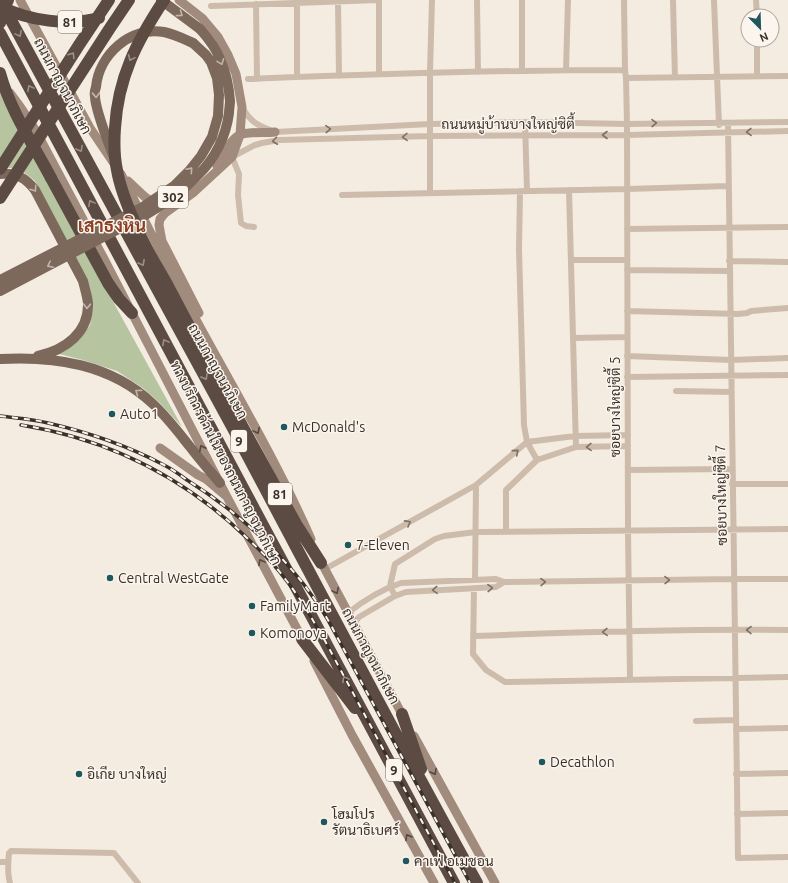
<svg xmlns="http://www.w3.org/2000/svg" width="788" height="883" viewBox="0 0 788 883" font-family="Ubuntu,Sarabun,sans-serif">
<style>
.green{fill:#b7c4a0}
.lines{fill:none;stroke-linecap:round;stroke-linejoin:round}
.street{stroke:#cdbcac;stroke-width:6}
.secondary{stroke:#a18b7d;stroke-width:9}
.primary{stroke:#7d685c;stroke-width:10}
.highway{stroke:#5c4b42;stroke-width:12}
.rail-casing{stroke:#3b312b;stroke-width:3.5}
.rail{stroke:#fbf5ee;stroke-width:2;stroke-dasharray:6;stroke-linecap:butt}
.primary-bridge{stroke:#7d685c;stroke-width:10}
.highway-bridge{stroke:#5c4b42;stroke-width:12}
.oneway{stroke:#c2b6ac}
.oneway2{stroke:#9c8f87}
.oneway3{stroke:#7d7065}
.oneway4{stroke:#544840}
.poi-dot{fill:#1f575e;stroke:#fbf5ee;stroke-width:1.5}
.labels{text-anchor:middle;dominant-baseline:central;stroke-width:3;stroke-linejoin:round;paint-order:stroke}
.shield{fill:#fbf5ee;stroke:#756c66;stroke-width:1}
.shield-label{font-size:13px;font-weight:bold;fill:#3b312b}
.street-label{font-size:14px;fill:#3b312b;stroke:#fbf5ee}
.poi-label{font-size:14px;fill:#3b312b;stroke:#fbf5ee;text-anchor:start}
.district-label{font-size:18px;font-weight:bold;fill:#8b3f23;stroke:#fbf5ee}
</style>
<rect width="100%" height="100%" fill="#f4ece1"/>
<path class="green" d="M 0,88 L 93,265 L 182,427 L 160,403 L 143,388 L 117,371 L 83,360 L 59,354 L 80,339 L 90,325 L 93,308 L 90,287 L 35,181 C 23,170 16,168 0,167 Z"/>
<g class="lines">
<path class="street" d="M 379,0 L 379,74
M 477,0 L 478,72
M 522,0 L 522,71
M 624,0 L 625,70 L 626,78 L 627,124 L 628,531 L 630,679
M 673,0 L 675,78
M 714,0 L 719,125
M 756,0 L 757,16
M 338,1 L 339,76
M 297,3 L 297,77
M 256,4 L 257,79
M 211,6 L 378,0
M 757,40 L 757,76
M 566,70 L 568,0
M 626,78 L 788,76
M 248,79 C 374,74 499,70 625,70
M 242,107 C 251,123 259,126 275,132 L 430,124 L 525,122 L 627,124 L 788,122
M 525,122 L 527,191
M 728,123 L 738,858 L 788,857
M 569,190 L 576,447
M 520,191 L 519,249 L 524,425 L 527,442 L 537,460
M 430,193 L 430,72 L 432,0
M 342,195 L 627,189 L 728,186
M 254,227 L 246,226 L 241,223 L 238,195 L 239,174 L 232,157 L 255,145 L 262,143 L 279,140 L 431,136 L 627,135 L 788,131
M 627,229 L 788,227
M 571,260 L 627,260
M 729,261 L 788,262
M 627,270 L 729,271
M 627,311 L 738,314 L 747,313 L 751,311 L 788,308
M 573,338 L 627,337
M 627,356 L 731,360 L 788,358
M 627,377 L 788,375
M 676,391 L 731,392
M 628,470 L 732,469
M 732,484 L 788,484
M 506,532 L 506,490 L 537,460 L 576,447 L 628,446
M 325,569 L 476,485 L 527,442 L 575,436 L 628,435
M 475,580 L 476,485
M 474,588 L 473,654 L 486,670 L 505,682 L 788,677
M 395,596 L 390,586 L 395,564 L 435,539 L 444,536 L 476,532 L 788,529
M 348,613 C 363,601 383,589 401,583 L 496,579 L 504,582 L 734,579 L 788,579
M 354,624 L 359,617 L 395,596 L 406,592 L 496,587 L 504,582
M 474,636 C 579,632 683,629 788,630
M 696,721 L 736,720
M 736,729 L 788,728
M 736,774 L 788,773
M 737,814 L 788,813
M 0,862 L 8,862
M 10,883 C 7,873 8,863 9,853 L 11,851 L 114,853 L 138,883"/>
<path class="secondary" d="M 20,0 L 90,128 L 113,162
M 179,0 L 202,18 L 218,37 L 228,55 L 236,74 L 242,107 L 240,135 L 232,157 L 194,192 L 165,213 L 160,219 L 159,225 L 162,241 L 199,313
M 10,93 L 21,108 L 36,131 L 102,255 L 227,497 L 305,644
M 217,166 C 223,157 230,139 240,135 C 242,134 247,133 249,133 C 258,132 267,133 275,132
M 121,174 C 141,213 160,252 180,290 C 224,373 273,453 311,539
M 128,181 L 145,197 L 156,205
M 160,448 L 198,475 L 206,479 L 225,495
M 319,558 L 405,720
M 314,661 L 352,735 L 434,883
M 414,736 L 495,883"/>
<path class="primary" d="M 161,0 L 200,29
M 113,155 C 107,139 101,124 97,108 C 96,104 95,100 95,96 C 94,93 95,90 96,87 C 99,55 130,26 164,32 C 174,34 184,39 193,43
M 0,174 C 16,173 25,177 35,190 L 83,281 C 85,289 87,295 88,303 C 89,333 65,350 38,356
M 0,359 C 55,356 111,364 153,404 C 167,417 179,433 191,448 C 200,460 210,471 220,483"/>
<path class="highway" d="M 0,0 C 78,145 158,289 236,434 C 316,584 395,735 477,883
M 0,33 L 454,883
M 51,178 L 108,283 L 119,299 L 132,313
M 241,424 L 296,524 L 321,563
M 302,639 L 355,708
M 402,714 L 421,769"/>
<g class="rail-casing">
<path id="rail" d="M 0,416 C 16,418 33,419 48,423 C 87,432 126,445 162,464 C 170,468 179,474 187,480 C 238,512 284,554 318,604 C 324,613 330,623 335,633 L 470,883
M 21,425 C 108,439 184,477 247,538 C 261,551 275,565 286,580 C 301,599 312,619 324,639 L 455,883"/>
</g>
<use href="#rail" class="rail"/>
<path class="primary-bridge" d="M 0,280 L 143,207 L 174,186 L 189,171 L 201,156 L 212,137 L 218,116 L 219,95 L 217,78 L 211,62 L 206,55 L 193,43
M 0,291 L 147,214 C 165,203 184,191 198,175 C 215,159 226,136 229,113 C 229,109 230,105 230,101 C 229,87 226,72 220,59 C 216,48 208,38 200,29"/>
<path class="highway-bridge" d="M 164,0 C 137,41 118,77 115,128 C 114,142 114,156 117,170 C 120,188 127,205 134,221 C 143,245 157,266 169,288 C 193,334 217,379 241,424
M 0,6 C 28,21 69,26 99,18
M 0,23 L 2,13 L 8,0
M 0,73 C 10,110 33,144 51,178
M 0,169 L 79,45 L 109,0
M 0,198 L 110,28 L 129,0"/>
</g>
<defs><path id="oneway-chevron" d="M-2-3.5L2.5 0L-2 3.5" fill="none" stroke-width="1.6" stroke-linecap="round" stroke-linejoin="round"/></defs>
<g class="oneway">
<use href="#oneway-chevron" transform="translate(180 14) rotate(36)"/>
<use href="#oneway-chevron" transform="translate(221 62) rotate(69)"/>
<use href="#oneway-chevron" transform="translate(96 95) rotate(88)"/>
<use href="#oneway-chevron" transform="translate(190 170) rotate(-49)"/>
<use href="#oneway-chevron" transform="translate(34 189) rotate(56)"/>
<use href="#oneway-chevron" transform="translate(50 265) rotate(153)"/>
<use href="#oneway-chevron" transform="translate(87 306) rotate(92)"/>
<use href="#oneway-chevron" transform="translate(138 392) rotate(-144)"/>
</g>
<g class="oneway2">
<use href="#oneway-chevron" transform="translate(19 34) rotate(62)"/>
<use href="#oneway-chevron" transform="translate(72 55) rotate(-58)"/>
<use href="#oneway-chevron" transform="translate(131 58) rotate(114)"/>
<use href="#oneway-chevron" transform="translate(30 88) rotate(-118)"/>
<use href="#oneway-chevron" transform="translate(80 149) rotate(61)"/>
<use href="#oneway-chevron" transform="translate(91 203) rotate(-118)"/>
<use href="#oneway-chevron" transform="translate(142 263) rotate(61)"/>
<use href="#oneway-chevron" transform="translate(165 342) rotate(-118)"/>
<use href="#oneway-chevron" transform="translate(205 377) rotate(61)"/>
<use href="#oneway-chevron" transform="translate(345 679) rotate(-118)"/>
</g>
<g class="oneway3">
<use href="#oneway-chevron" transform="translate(654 123) rotate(-1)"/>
<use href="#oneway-chevron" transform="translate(328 129) rotate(-3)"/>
<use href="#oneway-chevron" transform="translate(749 132) rotate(179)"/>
<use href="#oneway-chevron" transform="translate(605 135) rotate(-180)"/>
<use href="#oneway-chevron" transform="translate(405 137) rotate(179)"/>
<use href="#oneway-chevron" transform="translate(275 141) rotate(173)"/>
<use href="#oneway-chevron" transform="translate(589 447) rotate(179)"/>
<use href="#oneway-chevron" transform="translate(516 452) rotate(-40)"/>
<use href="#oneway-chevron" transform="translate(408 523) rotate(-29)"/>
<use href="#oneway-chevron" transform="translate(667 580) rotate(-1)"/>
<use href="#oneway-chevron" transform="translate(543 582) rotate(-1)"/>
<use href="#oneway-chevron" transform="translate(490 588) rotate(-2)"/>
<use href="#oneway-chevron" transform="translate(435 590) rotate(177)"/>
<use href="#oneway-chevron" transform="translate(749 630) rotate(-179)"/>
<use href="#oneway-chevron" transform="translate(605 632) rotate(178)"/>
</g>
<g class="oneway4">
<use href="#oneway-chevron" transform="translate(257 431) rotate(62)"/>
<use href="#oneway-chevron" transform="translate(202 448) rotate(-117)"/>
<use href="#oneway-chevron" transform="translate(261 562) rotate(-118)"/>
<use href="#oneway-chevron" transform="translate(336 591) rotate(62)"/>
<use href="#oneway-chevron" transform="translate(434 772) rotate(61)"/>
<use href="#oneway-chevron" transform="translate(408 837) rotate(-119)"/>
</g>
<g class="poi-dot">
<circle cx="112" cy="414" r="4"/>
<circle cx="284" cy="427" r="4"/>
<circle cx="348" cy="545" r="4"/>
<circle cx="110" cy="578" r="4"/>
<circle cx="252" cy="606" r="4"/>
<circle cx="252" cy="633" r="4"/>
<circle cx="542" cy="762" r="4"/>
<circle cx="79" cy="774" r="4"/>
<circle cx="324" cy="822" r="4"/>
<circle cx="406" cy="861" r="4"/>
</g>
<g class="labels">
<g class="shield">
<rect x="58" y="11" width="24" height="22" rx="3"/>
<rect x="158" y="186" width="30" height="22" rx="3"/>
<rect x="231" y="430" width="16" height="22" rx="3"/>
<rect x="268" y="483" width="24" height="22" rx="3"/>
<rect x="386" y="759" width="16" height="22" rx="3"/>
</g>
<g class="shield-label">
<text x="70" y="22">81</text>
<text x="173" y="197">302</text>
<text x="239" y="441">9</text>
<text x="280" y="494">81</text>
<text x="394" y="770">9</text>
</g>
<g class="street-label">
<text transform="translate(63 86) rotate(62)">ถนนกาญจนาภิเษก</text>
<text x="508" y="124">ถนนหมู่บ้านบางใหญ่ซิตี้</text>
<text transform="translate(218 371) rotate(61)">ถนนกาญจนาภิเษก</text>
<text transform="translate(615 407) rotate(-90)">ซอยบางใหญ่ซิตี้ 5</text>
<text transform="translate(226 463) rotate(63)">ทางบริการด้านในของถนนกาญจนาภิเษก</text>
<text transform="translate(721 495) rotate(-91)">ซอยบางใหญ่ซิตี้ 7</text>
<text transform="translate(371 656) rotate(62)">ถนนกาญจนาภิเษก</text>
</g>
<g class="poi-label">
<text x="120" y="414">Auto1</text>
<text x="292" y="427">McDonald's</text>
<text x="356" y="545">7-Eleven</text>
<text x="118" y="578">Central WestGate</text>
<text x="260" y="606">FamilyMart</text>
<text x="260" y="633">Komonoya</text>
<text x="550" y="762">Decathlon</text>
<text x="87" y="774">อิเกีย บางใหญ่</text>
<text x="332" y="814">โฮมโปร<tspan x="332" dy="16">รัตนาธิเบศร์</tspan></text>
<text x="414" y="861">คาเฟ่ อเมซอน</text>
</g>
<g class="district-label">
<text x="112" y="225">เสาธงหิน</text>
</g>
</g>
<g transform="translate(760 28) rotate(157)"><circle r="19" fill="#fbf5ee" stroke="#aea7a0"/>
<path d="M0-3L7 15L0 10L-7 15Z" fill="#1f575e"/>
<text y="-6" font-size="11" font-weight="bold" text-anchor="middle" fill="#3b312b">N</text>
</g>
</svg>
